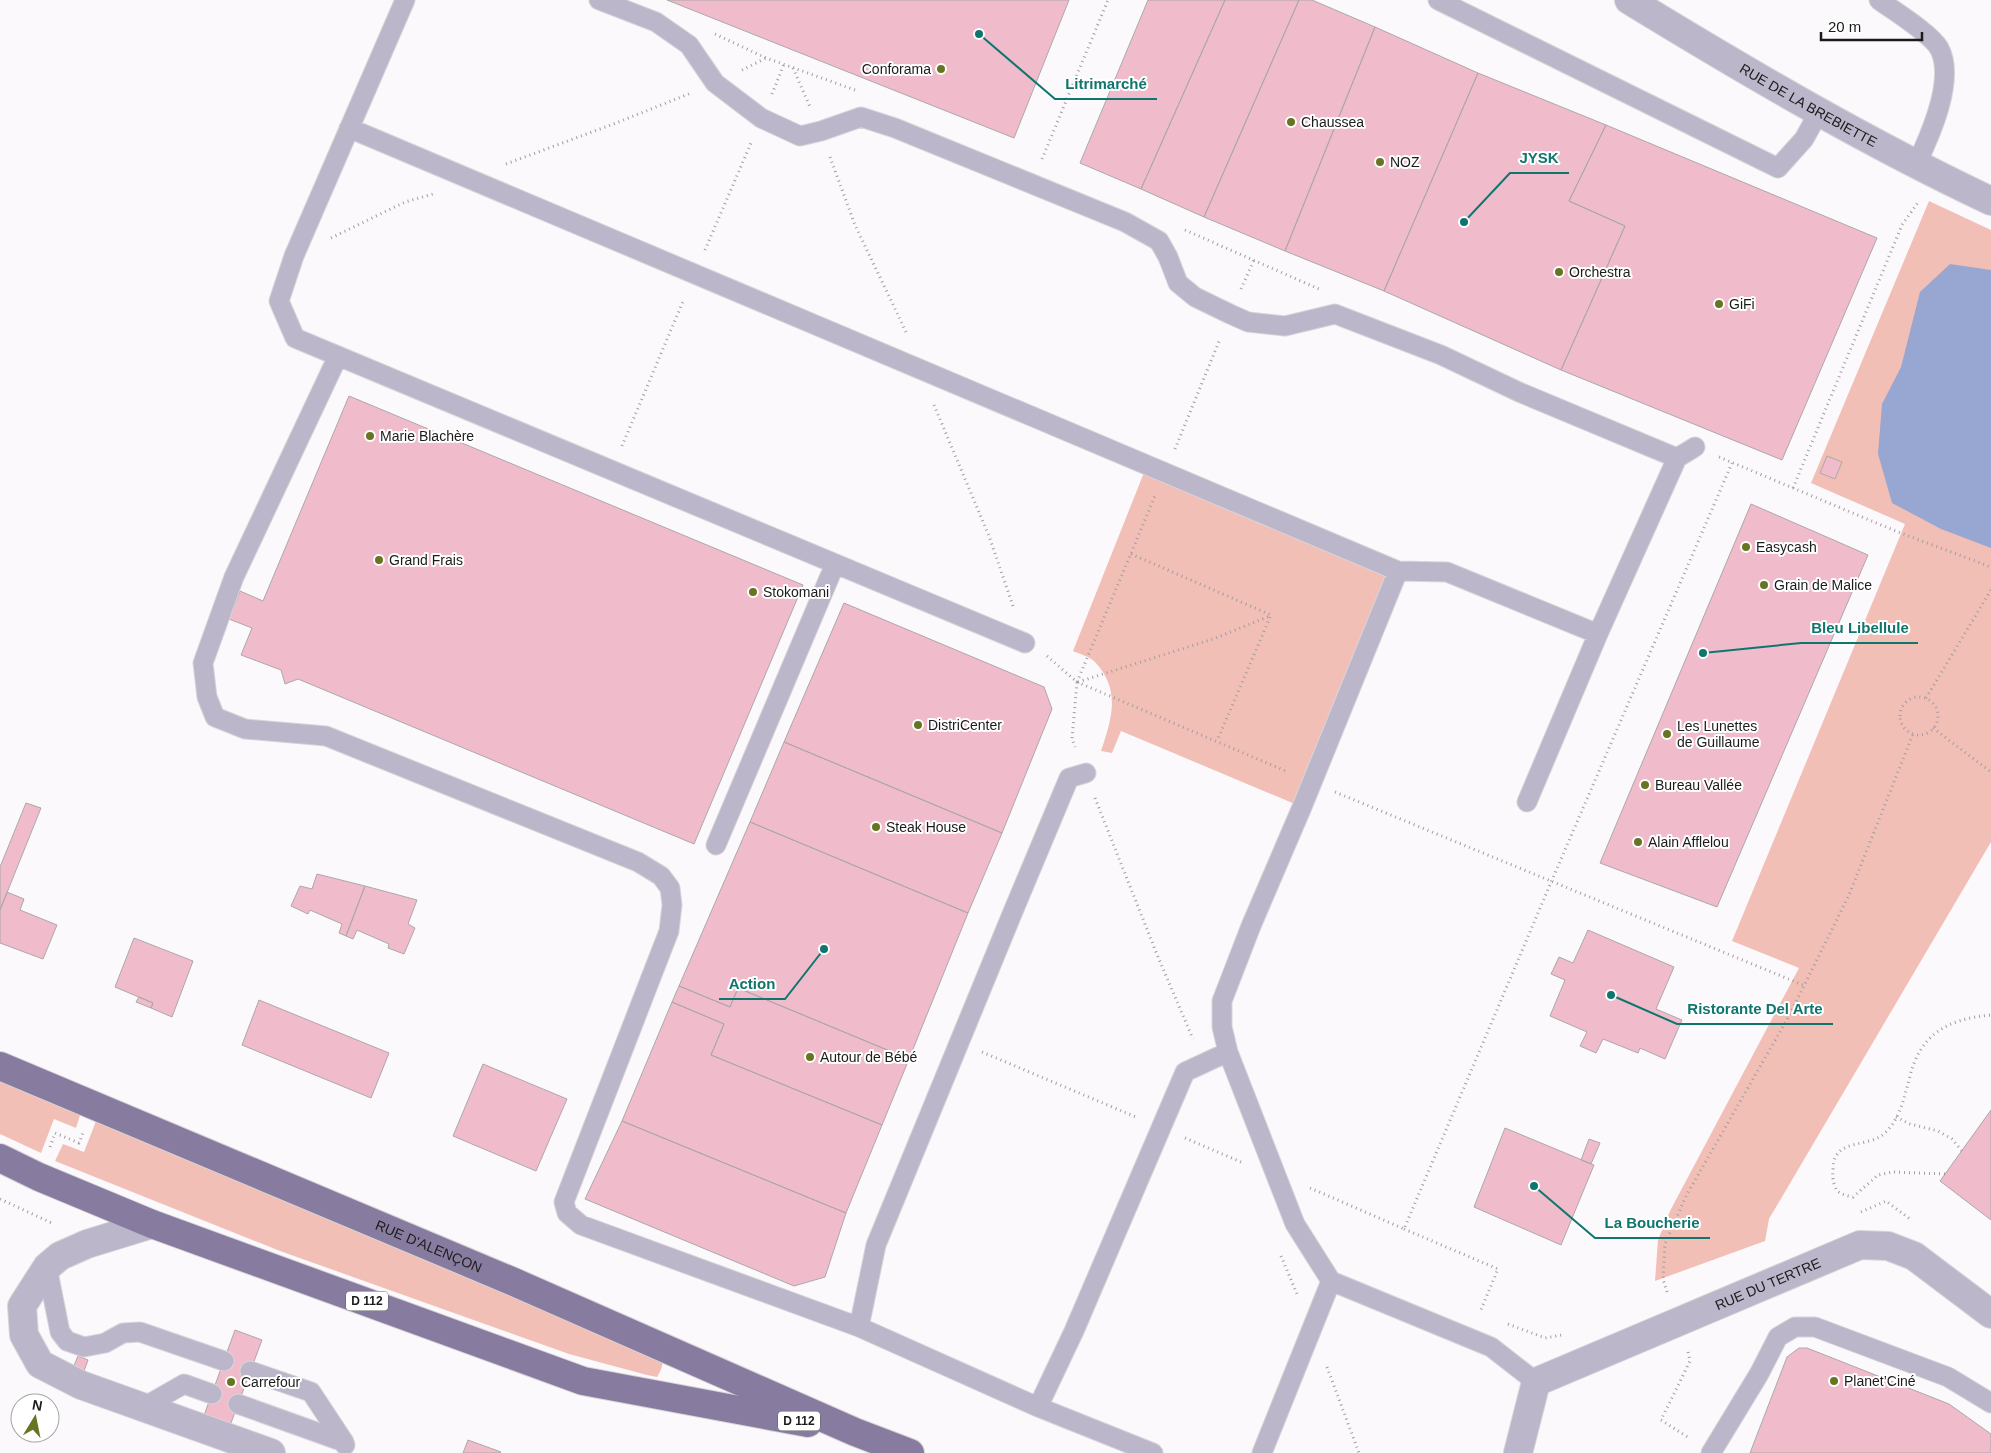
<svg xmlns="http://www.w3.org/2000/svg" width="1991" height="1453" viewBox="0 0 1991 1453" font-family="Arial,sans-serif">
<style>
.green{fill:#f2bfb7}
.water{fill:#97a7d2}
.building{fill:#f0bbcb;stroke:#aca8a9}
.lines{fill:none;stroke-linecap:round;stroke-linejoin:round}
.lane-casing{stroke:#d8d5d8;stroke-width:21}
.street-casing{stroke:#d8d5d8;stroke-width:30}
.primary-casing{stroke:#d8d5d8;stroke-width:30}
.path{stroke:#a09ea0;stroke-width:3;stroke-dasharray:1 4;stroke-linecap:butt}
.lane{stroke:#bbb6ca;stroke-width:19}
.street{stroke:#bbb6ca;stroke-width:28}
.primary{stroke:#877ca0;stroke-width:28}
.poi-dot{fill:#677522;stroke:#fff;stroke-width:2}
.labels{text-anchor:middle;dominant-baseline:central;stroke-width:4;stroke-linejoin:round;paint-order:stroke}
.shield{fill:#fff;stroke:#605f60;stroke-width:1}
.shield-label{font-size:12px;font-weight:bold;fill:#1c1b1c}
.poi-label{font-size:14px;fill:#1c1b1c;stroke:#fff;text-anchor:start}
.street-label{font-size:14px;fill:#1c1b1c;stroke:#fff}
.leader{fill:none;stroke:#0f766e;stroke-width:2}
.callout-dot{fill:#0f766e;stroke:#fff;stroke-width:2}
.callout-label{font-size:15px;text-anchor:middle;font-weight:bold;fill:#0f766e;stroke:#fff;stroke-width:4;stroke-linejoin:round;paint-order:stroke}
</style>
<rect width="100%" height="100%" fill="#fcf9fc"/>
<path class="green" d="M 1929,201 L 1991,230 L 1991,842 L 1769,1219 L 1765,1241 L 1655,1281 L 1658,1240 L 1670,1211 L 1799,968 L 1732,941 L 1905,524 L 1811,483 Z
M 1147,465 L 1398,571 L 1302,807 L 1121,731 L 1112,753 L 1101,751 C 1112,718 1121,690 1095,662 C 1090,657 1080,654 1073,651 Z
M 0,1075 L 82,1109 L 76,1128 L 54,1119 L 41,1153 L 0,1134 Z
M 98,1116 L 663,1351 C 663,1362 663,1368 657,1377 L 647,1375 L 569,1354 L 280,1251 L 55,1161 L 63,1144 L 84,1152 Z"/>
<path class="water" d="M 1950,264 L 1991,270 L 1991,548 L 1941,529 L 1892,503 L 1878,454 L 1882,404 L 1901,367 L 1920,292 Z"/>
<path class="building" d="M 667,0 L 1069,0 L 1014,138 Z
M 1148,0 L 1225,0 L 1141,189 L 1080,163 Z
M 1225,0 L 1299,0 L 1204,217 L 1141,189 Z
M 1299,0 L 1312,0 L 1375,27 L 1285,251 L 1204,217 Z
M 1375,27 L 1478,73 L 1384,291 L 1285,251 Z
M 1478,73 L 1606,125 L 1569,201 L 1625,226 L 1561,370 L 1384,291 Z
M 1606,125 L 1877,238 L 1782,460 L 1561,370 L 1625,226 L 1569,201 Z
M 349,396 L 803,585 L 694,844 L 298,679 L 285,684 L 281,670 L 241,655 L 252,628 L 229,619 L 240,591 L 263,601 Z
M 1827,456 L 1842,462 L 1835,479 L 1820,473 Z
M 1751,504 L 1868,555 L 1717,907 L 1600,863 Z
M 844,603 L 1044,687 L 1052,709 L 1002,833 L 784,742 Z
M 784,742 L 1002,833 L 968,913 L 750,822 Z
M 26,803 L 41,808 L 0,910 L 0,867 Z
M 750,822 L 968,913 L 909,1059 L 738,988 L 730,1007 L 679,986 Z
M 317,874 L 365,886 L 346,936 L 339,933 L 342,924 L 310,910 L 308,914 L 291,906 L 300,886 L 312,889 Z
M 365,886 L 417,900 L 408,924 L 415,928 L 404,954 L 388,948 L 389,944 L 357,930 L 353,939 L 346,936 Z
M 7,892 L 24,899 L 20,910 L 57,925 L 43,959 L 0,943 L 0,910 Z
M 1588,930 L 1674,967 L 1656,1009 L 1682,1020 L 1665,1059 L 1640,1048 L 1638,1053 L 1603,1039 L 1596,1053 L 1580,1046 L 1587,1032 L 1550,1016 L 1565,980 L 1551,974 L 1559,957 L 1573,963 Z
M 134,938 L 193,961 L 172,1017 L 151,1008 L 153,1003 L 115,987 Z
M 679,986 L 730,1007 L 738,988 L 909,1059 L 882,1125 L 711,1055 L 724,1024 L 672,1002 Z
M 139,997 L 153,1003 L 151,1008 L 136,1002 Z
M 259,1000 L 389,1053 L 371,1098 L 242,1045 Z
M 672,1002 L 724,1024 L 711,1055 L 882,1125 L 846,1213 L 622,1121 Z
M 483,1064 L 567,1099 L 536,1171 L 453,1136 Z
M 1991,1110 L 1991,1220 L 1940,1181 Z
M 622,1121 L 846,1213 L 825,1277 L 794,1286 L 585,1199 Z
M 1505,1128 L 1594,1165 L 1561,1245 L 1474,1207 Z
M 1589,1139 L 1600,1143 L 1591,1164 L 1581,1160 Z
M 235,1330 L 262,1340 L 228,1431 L 202,1421 Z
M 1799,1348 L 1807,1348 L 1949,1404 L 1991,1434 L 1991,1453 L 1750,1453 L 1787,1357 Z
M 78,1356 L 88,1360 L 84,1371 L 73,1368 Z
M 468,1440 L 501,1452 L 500,1453 L 463,1453 Z"/>
<g class="lines">
<g class="lane-casing">
<path id="lane" d="M 405,0 L 294,256 L 279,301 L 295,338 L 1025,643
M 599,0 L 656,22 L 689,45 L 715,83 L 761,118 L 800,136 L 821,131 L 861,117 L 895,128 L 1125,222 L 1159,241 L 1168,257 L 1178,283 L 1195,297 L 1230,314 L 1248,322 L 1285,326 L 1335,314 L 1441,355 L 1519,392 L 1677,458
M 1438,0 L 1778,168 L 1804,139 L 1819,112
M 1879,0 C 1894,11 1930,33 1939,48 C 1956,79 1930,136 1916,165
M 349,128 L 1398,571 L 1447,572 L 1598,634
M 338,356 L 234,577 L 203,663 L 207,697 L 215,717 L 245,729 L 326,736 L 638,862 L 661,876 L 670,888 L 672,905 L 669,931 L 564,1202 L 567,1213 L 581,1225 L 859,1327
M 1398,571 L 1302,807 L 1251,926 L 1222,1001 L 1222,1027 L 1228,1052 L 1295,1224 L 1331,1281 L 1491,1347 L 1536,1382
M 1086,773 L 1069,778 L 1012,914 L 876,1245 L 859,1327 L 1038,1407 L 1153,1453
M 1527,802 L 1598,634 L 1677,458 L 1695,447
M 716,845 L 835,564
M 47,1267 L 60,1332 L 67,1341 L 84,1347 L 105,1343 L 123,1333 L 140,1332 L 224,1361
M 250,1371 L 311,1392 L 344,1442
M 238,1404 L 344,1442 L 345,1445
M 1038,1407 L 1074,1331 L 1185,1072 L 1228,1052
M 142,1408 L 184,1384 L 212,1394
M 1262,1453 L 1331,1281
M 1711,1453 L 1759,1374 L 1778,1337 L 1795,1327 L 1815,1327 L 1948,1377 L 1991,1403"/>
</g>
<g class="street-casing">
<g id="street">
<path id="s1" d="M 1629,0 C 1747,72 1866,142 1991,201"/>
<path d="M 152,1224 L 87,1244 L 60,1256 L 47,1267 L 22,1306 L 24,1335 L 40,1364 L 81,1385 L 271,1453"/>
<path id="s2" d="M 1518,1453 L 1536,1382 L 1860,1245 L 1888,1246 L 1914,1256 L 1991,1314"/>
</g>
</g>
<g class="primary-casing">
<g id="primary">
<path id="s3" d="M 0,1066 L 514,1282 L 855,1432 L 910,1453"/>
<path d="M 0,1158 L 39,1177 L 152,1224 L 583,1381 L 808,1423"/>
</g>
</g>
<path class="path" d="M 715,34 L 766,58 L 855,90
M 793,68 L 810,107
M 742,70 L 766,58
M 772,94 L 784,64
M 830,157 L 855,225 L 907,334
M 1042,159 L 1108,0
M 506,164 L 616,123 L 691,93
M 1185,230 L 1319,289
M 331,238 L 405,202 L 433,194
M 705,250 L 751,143
M 1241,289 L 1254,260
M 934,405 L 989,536 L 1014,609
M 622,446 L 684,299
M 1175,449 L 1220,339
M 1719,457 L 1898,532 L 1991,567
M 1793,488 L 1902,225 L 1919,201
M 1131,554 L 1271,615 L 1217,741
M 1047,656 L 1077,682 L 1072,739 L 1075,747
M 1077,682 L 1288,772
M 1077,682 L 1155,496
M 1078,682 L 1213,639 L 1270,616
M1900 716a19 19 0 1 1 38 0a19 19 0 1 1-38 0Z
M 1926,698 L 1991,590
M 1933,728 L 1991,772
M 1335,792 L 1803,985
M 1095,798 L 1158,957 L 1193,1039
M 982,1052 L 1136,1117
M 1896,1117 L 1910,1124 L 1938,1131 L 1952,1139 L 1962,1151
M 1185,1138 L 1241,1162
M 50,1147 L 55,1133 L 79,1143 L 83,1133
M 1945,1174 L 1892,1172 L 1878,1175 L 1853,1197 C 1845,1195 1837,1194 1835,1186 C 1832,1179 1833,1174 1833,1167 C 1835,1137 1870,1149 1886,1132 C 1900,1118 1904,1098 1909,1080 C 1919,1035 1946,1019 1991,1015
M 1310,1188 L 1404,1229 L 1552,880 L 1732,463
M 0,1199 L 54,1224
M 1861,1212 L 1886,1201 L 1910,1219
M 1404,1229 L 1498,1269 L 1480,1312
M 1281,1256 L 1297,1294
M 1667,1292 L 1663,1279 L 1665,1244 L 1686,1196 L 1789,1016 L 1849,895 L 1913,734
M 1508,1324 L 1545,1338 L 1562,1335
M 1688,1352 L 1690,1361 L 1661,1420 L 1689,1438
M 1327,1367 L 1359,1453"/>
<use href="#lane" class="lane"/>
<use href="#street" class="street"/>
<use href="#primary" class="primary"/>
</g>
<g class="poi-dot">
<circle cx="941" cy="69" r="5"/>
<circle cx="1291" cy="122" r="5"/>
<circle cx="1380" cy="162" r="5"/>
<circle cx="1559" cy="272" r="5"/>
<circle cx="1719" cy="304" r="5"/>
<circle cx="370" cy="436" r="5"/>
<circle cx="1746" cy="547" r="5"/>
<circle cx="379" cy="560" r="5"/>
<circle cx="1764" cy="585" r="5"/>
<circle cx="753" cy="592" r="5"/>
<circle cx="918" cy="725" r="5"/>
<circle cx="1667" cy="734" r="5"/>
<circle cx="1645" cy="785" r="5"/>
<circle cx="876" cy="827" r="5"/>
<circle cx="1638" cy="842" r="5"/>
<circle cx="810" cy="1057" r="5"/>
<circle cx="1834" cy="1381" r="5"/>
<circle cx="231" cy="1382" r="5"/>
</g>
<g class="labels">
<g class="shield">
<rect x="346" y="1291.5" width="42" height="19" rx="4"/>
<rect x="778" y="1411.5" width="42" height="19" rx="4"/>
</g>
<g class="shield-label">
<text x="367" y="1301">D 112</text>
<text x="799" y="1421">D 112</text>
</g>
<g class="poi-label">
<text x="931" y="69" text-anchor="end">Conforama</text>
<text x="1301" y="122">Chaussea</text>
<text x="1390" y="162">NOZ</text>
<text x="1569" y="272">Orchestra</text>
<text x="1729" y="304">GiFi</text>
<text x="380" y="436">Marie Blachère</text>
<text x="1756" y="547">Easycash</text>
<text x="389" y="560">Grand Frais</text>
<text x="1774" y="585">Grain de Malice</text>
<text x="763" y="592">Stokomani</text>
<text x="928" y="725">DistriCenter</text>
<text x="1677" y="726">Les Lunettes<tspan x="1677" dy="16">de Guillaume</tspan></text>
<text x="1655" y="785">Bureau Vallée</text>
<text x="886" y="827">Steak House</text>
<text x="1648" y="842">Alain Afflelou</text>
<text x="820" y="1057">Autour de Bébé</text>
<text x="1844" y="1381">Planet’Ciné</text>
<text x="241" y="1382">Carrefour</text>
</g>
<g class="street-label">
<text stroke="none"><textPath href="#s1" startOffset="208">RUE DE LA BREBIETTE</textPath></text>
<text stroke="none"><textPath href="#s3" startOffset="465">RUE D'ALENÇON</textPath></text>
<text stroke="none"><textPath href="#s2" startOffset="325">RUE DU TERTRE</textPath></text>
</g>
</g>
<path class="leader" d="M979 34L1055 99H1157M1464 222L1510 173H1569M1703 653L1801 643H1918M824 949L785 999H719M1611 995L1677 1024H1833M1534 1186L1595 1238H1710"/>
<g class="callout-dot">
<circle cx="979" cy="34" r="5"/>
<circle cx="1464" cy="222" r="5"/>
<circle cx="1703" cy="653" r="5"/>
<circle cx="824" cy="949" r="5"/>
<circle cx="1611" cy="995" r="5"/>
<circle cx="1534" cy="1186" r="5"/>
</g>
<g class="callout-label">
<text x="1106" y="89">Litrimarché</text>
<text x="1539" y="163">JYSK</text>
<text x="1860" y="633">Bleu Libellule</text>
<text x="752" y="989">Action</text>
<text x="1755" y="1014">Ristorante Del Arte</text>
<text x="1652" y="1228">La Boucherie</text>
</g>
<g transform="translate(35 1418) rotate(10)"><circle r="24" fill="#ffffff" stroke="#a4a4a4"/>
<path d="M0-4L9 19L0 12L-9 19Z" fill="#677522"/>
<text y="-8" font-size="14" font-weight="bold" text-anchor="middle" fill="#1c1b1c">N</text>
</g>
<path d="M1821 32v8h101v-8" fill="none" stroke="#1c1b1c" stroke-width="2.5"/>
<text x="1828" y="32" font-size="15" fill="#1c1b1c" stroke="#ffffff" stroke-width="4" paint-order="stroke">20 m</text>
</svg>
